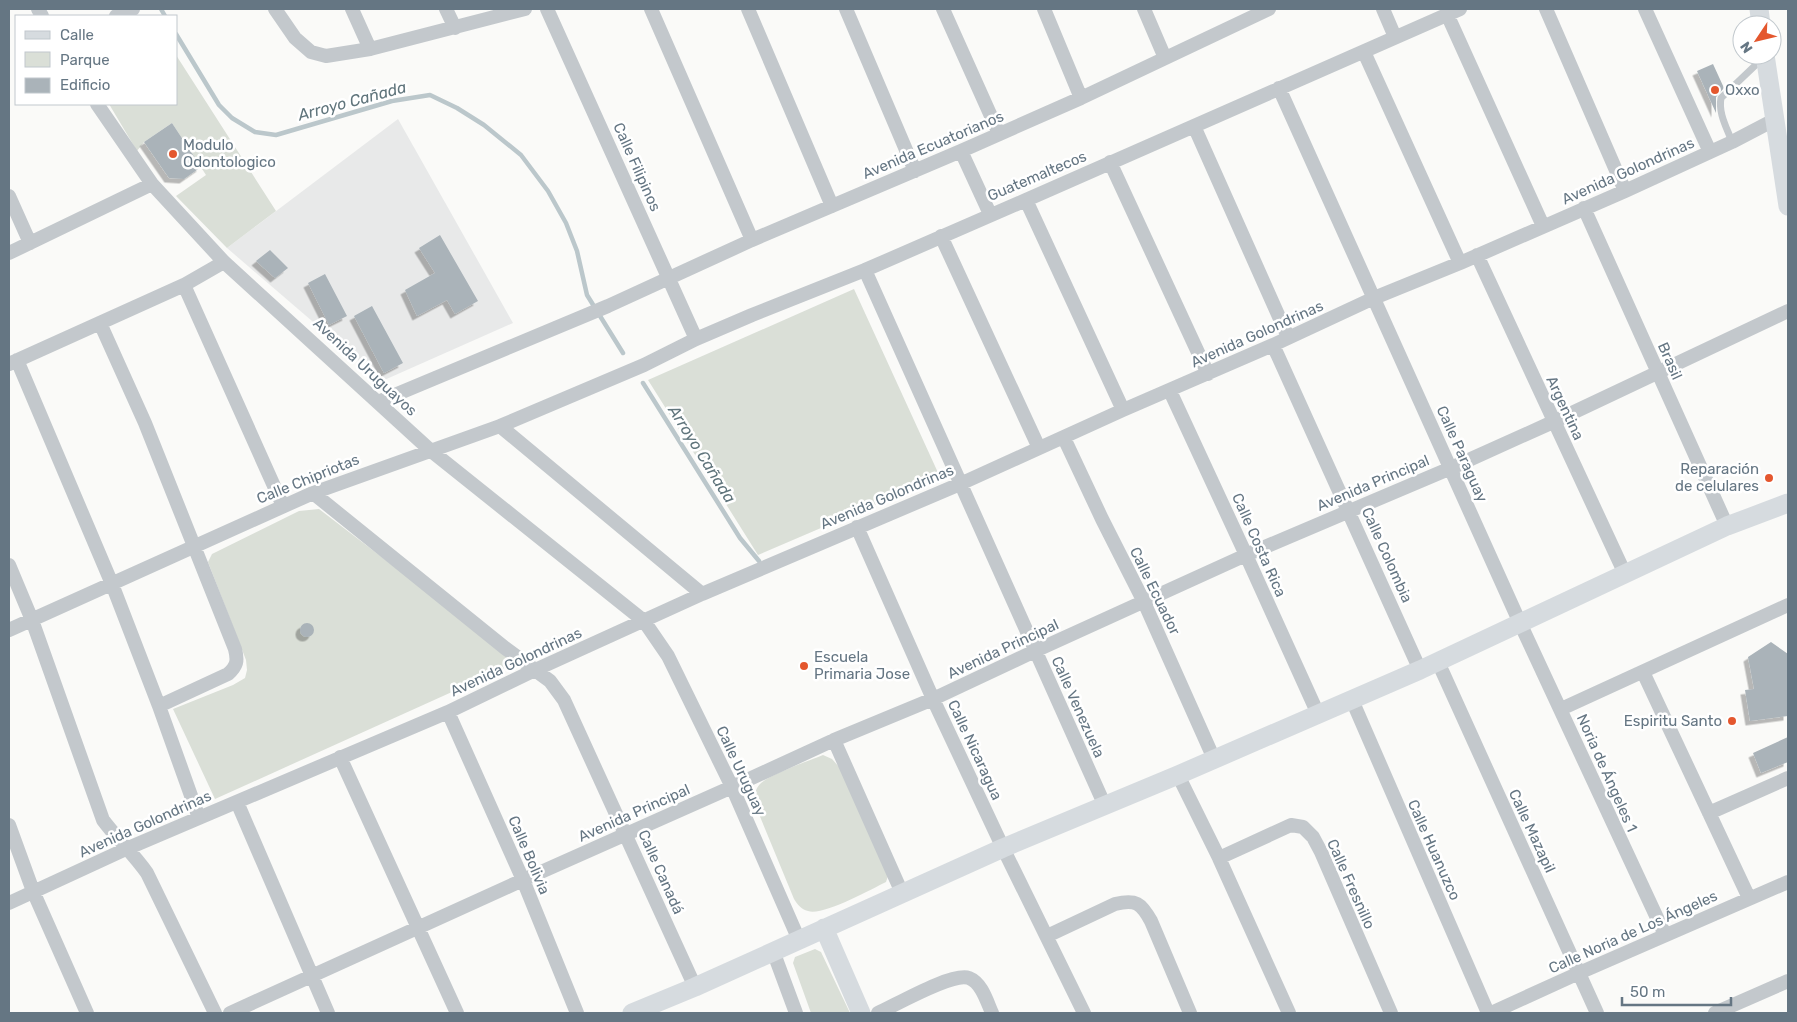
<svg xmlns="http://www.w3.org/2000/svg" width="1797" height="1022" viewBox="0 0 1797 1022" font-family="Rubik,sans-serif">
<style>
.built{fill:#e8e9e9}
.green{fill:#dadfd7}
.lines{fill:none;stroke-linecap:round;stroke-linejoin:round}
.stream{stroke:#bbc7cb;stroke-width:4.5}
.building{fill:#aab3b9;filter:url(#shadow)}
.lane{stroke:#c3c8cc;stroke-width:7}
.street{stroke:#c3c8cc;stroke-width:14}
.secondary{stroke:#d6dbdf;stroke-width:19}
.poi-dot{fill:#e4572e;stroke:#fff;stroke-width:2}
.labels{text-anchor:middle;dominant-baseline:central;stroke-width:5;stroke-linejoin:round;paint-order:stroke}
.poi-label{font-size:15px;fill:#657683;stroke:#fff;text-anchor:start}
.street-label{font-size:15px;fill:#657683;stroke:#fff}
.water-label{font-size:16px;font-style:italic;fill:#60757c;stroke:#fff}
</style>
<defs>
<filter id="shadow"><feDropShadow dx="-4.5" dy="4.5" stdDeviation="0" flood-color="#0004"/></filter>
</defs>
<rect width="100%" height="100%" fill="#fafaf8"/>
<path class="built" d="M 398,119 L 513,323 L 382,381 L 227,248 Z"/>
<path class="green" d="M 176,55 L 276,211 L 227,248 L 176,196 L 206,175 L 172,123 L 144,142 L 137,151 L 109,104 L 176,104 Z
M 854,289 L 940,477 L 758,555 L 648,380 Z
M 319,509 L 409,578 L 498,642 L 514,664 L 215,799 L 173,709 L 233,685 L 245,678 L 247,670 L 246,660 L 208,562 L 212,554 L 299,511 Z
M 823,755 L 832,759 L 840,768 L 888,876 L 886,882 C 870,890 823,916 808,911 C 801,909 798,905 794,899 L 754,802 C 755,795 755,789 760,784 C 768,775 811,760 823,755 Z
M 815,949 L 821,952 L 850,1013 L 811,1013 L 793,963 L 795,957 Z"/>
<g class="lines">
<path class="stream" d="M 161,9 L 165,16
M 176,34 L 219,105 L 232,118 L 255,132 L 276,135 L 392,101 L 430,95 L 457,108 L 484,125 L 521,155 L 548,191 L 566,223 L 577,251 L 587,295 L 623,353
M 643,383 L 740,538 L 759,561"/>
</g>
<path class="building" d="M 1713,64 L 1724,88 L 1716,97 L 1716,113 L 1697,71 Z
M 172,123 L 201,167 L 184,179 L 169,178 L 144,142 Z
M 440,235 L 478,301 L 455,314 L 447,300 L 417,316 L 405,290 L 435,273 L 419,248 Z
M 270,250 L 288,268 L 275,278 L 256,261 Z
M 325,274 L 347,316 L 329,325 L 308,283 Z
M 372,306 L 403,363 L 384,373 L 354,316 Z
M300 630a7 7 0 1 1 14 0a7 7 0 1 1-14 0Z
M 1771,642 L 1788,654 L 1788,716 L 1750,721 L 1745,690 L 1754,689 L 1748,657 Z
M 1788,737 L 1788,762 L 1761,773 L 1753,753 Z"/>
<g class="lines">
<path class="lane" d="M 1732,142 C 1727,128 1718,113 1721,98 L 1763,58"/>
<path class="street" d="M 38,9 L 42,16
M 275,9 L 295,38 L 311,52 L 326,56 L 370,49 L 525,9
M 352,9 L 370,49
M 446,9 L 455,28
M 547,9 L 696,339
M 651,9 L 752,240
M 748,9 L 832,206
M 846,9 L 915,171
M 943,9 L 999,134
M 1044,9 L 1081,98
M 1144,9 L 1165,58
M 1383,9 L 1395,37
M 1546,9 L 1625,191
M 1645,9 L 1710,152
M 1447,14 L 1543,226
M 116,16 L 133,9
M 1364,52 L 1460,263
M 1279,88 L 1520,623 L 1665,935
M 97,104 L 152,184 L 224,262 L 430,450 L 644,621 L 668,656 L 732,787 L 799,940
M 1194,126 L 1288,337
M 961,151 L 990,214
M 1110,162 L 1208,374
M 9,196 L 30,243
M 1026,200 L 1123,410
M 1584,208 L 1727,526
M 941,236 L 1039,448
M 9,253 L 152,184
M 1477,255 L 1625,574
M 865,270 L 1105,806
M 184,285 L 283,506
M 100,323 L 145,423 L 235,649 C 238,661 237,666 228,674 L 159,706
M 1273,345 L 1420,670
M 17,360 L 112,584 L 159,706 L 199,818
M 9,364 L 184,285 L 224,262
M 1170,391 L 1246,555 L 1318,714
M 378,402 L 608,306 L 752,240 L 961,151 L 1081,98 L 1269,9
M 500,426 L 702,594
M 1064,438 L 1102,519 L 1144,602 L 1214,759
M 313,493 L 505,648 L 550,681 L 564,700 L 695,987
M 857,527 L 933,699 L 1003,848 L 1084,1013
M 9,565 L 32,620 L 103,820 C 117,839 134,854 147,873 L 215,1013
M 9,630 L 313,493 L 500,426 L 644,365 L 696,339 L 752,315 L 865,270 L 1026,200 L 1460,9
M 1438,662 L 1597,1013
M 1643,672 L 1749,898
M 1352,700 L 1488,1013
M 1561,709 L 1788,605
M 448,712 L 523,880 L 577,1013
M 834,740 L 902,893
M 340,757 L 457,1013
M 1178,775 L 1219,858 L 1289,1013
M 237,802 L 328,1013
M 1709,813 L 1788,778
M 9,825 L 33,891 L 87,1013
M 1219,858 L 1291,825 L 1303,827 L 1313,837 L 1321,852 L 1391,1013
M 9,903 L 126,849 L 448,712 L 535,670 L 702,594 L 960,484 L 1123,410 L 1273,345 L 1374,298 L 1460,263 L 1625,191 L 1732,142 L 1776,119
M 1047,936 L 1115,904 C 1136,899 1141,903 1151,921 L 1190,1013
M 773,951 L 796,1013
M 230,1013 L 523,880 L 732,787 L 834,740 L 933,699 L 1035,651 L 1246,555 L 1451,468 L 1553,422 L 1788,311
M 878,1013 C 896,1005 952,972 969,978 C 982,983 987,1002 992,1013
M 1491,1013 L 1579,973 L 1788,882
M 1715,1013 L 1788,981"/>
<path class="secondary" d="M 1759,9 L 1761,25
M 1765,55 L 1788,206
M 824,928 L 861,1013
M 632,1013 L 695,987 L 1003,848 L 1178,775 L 1420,670 L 1727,526 L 1788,503"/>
</g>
<g class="poi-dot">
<circle cx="1715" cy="90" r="5"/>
<circle cx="173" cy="154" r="5"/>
<circle cx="1769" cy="478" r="5"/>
<circle cx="804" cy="666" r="5"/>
<circle cx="1732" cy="721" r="5"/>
</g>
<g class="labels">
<g class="poi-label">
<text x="1725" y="90">Oxxo</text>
<text x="183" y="145">Modulo<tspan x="183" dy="17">Odontologico</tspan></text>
<text x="1759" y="469" text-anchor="end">Reparación<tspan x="1759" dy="17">de celulares</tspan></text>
<text x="814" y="657">Escuela<tspan x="814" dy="17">Primaria Jose</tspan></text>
<text x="1722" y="721" text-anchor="end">Espiritu Santo</text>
</g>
<g class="street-label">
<text transform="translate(933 145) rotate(-23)">Avenida Ecuatorianos</text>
<text transform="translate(637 167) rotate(66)">Calle Filipinos</text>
<text transform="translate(1628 171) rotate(-24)">Avenida Golondrinas</text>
<text transform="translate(1037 176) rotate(-23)">Guatemaltecos</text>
<text transform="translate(1257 334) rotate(-24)">Avenida Golondrinas</text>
<text transform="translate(1670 361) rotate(66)">Brasil</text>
<text transform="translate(365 367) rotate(43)">Avenida Uruguayos</text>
<text transform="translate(1565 408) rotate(65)">Argentina</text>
<text transform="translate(1462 454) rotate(66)">Calle Paraguay</text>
<text transform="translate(308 479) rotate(-22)">Calle Chipriotas</text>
<text transform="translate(1373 483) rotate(-23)">Avenida Principal</text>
<text transform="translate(887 497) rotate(-23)">Avenida Golondrinas</text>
<text transform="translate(1259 545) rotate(66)">Calle Costa Rica</text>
<text transform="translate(1387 555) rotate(66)">Calle Colombia</text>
<text transform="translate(1155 591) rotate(64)">Calle Ecuador</text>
<text transform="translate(1003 649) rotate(-25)">Avenida Principal</text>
<text transform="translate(516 662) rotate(-25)">Avenida Golondrinas</text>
<text transform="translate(1078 707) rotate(66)">Calle Venezuela</text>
<text transform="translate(975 750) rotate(65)">Calle Nicaragua</text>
<text transform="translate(741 771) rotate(65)">Calle Uruguay</text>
<text transform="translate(1607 773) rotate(66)">Noria de Ángeles 1</text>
<text transform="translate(634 813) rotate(-24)">Avenida Principal</text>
<text transform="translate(145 824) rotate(-24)">Avenida Golondrinas</text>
<text transform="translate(1532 831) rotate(65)">Calle Mazapil</text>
<text transform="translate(1434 850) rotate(66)">Calle Huanuzco</text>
<text transform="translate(529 855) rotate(67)">Calle Bolivia</text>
<text transform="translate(661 872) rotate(66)">Calle Canadá</text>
<text transform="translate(1351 884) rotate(66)">Calle Fresnillo</text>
<text transform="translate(1633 932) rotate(-24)">Calle Noria de Los Ángeles</text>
</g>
<g class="water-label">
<text transform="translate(352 101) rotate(-15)">Arroyo Cañada</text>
<text transform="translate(702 454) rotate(58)">Arroyo Cañada</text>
</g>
</g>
<rect width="1797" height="1022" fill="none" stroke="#657683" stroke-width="20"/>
<rect x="15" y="15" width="162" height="90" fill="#ffffff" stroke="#c1c8cd"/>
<rect x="25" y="31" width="25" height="8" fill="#d6dbdf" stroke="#c1c8cd"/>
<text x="60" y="40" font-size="15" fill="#657683">Calle</text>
<rect x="25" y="52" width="25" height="15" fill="#dadfd7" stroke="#c1c8cd"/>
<text x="60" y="65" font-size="15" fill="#657683">Parque</text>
<rect x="25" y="78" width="25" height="15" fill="#aab3b9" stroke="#c1c8cd"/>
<text x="60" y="90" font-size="15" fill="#657683">Edificio</text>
<g transform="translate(1757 40) rotate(235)"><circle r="24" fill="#ffffff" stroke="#c1c8cd"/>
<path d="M0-4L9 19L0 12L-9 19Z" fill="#e4572e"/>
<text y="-8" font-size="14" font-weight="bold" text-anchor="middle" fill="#657683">N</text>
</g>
<path d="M1622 997v8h109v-8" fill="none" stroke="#657683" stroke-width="2.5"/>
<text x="1630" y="997" font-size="15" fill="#657683" stroke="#ffffff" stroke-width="4" paint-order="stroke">50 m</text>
</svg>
